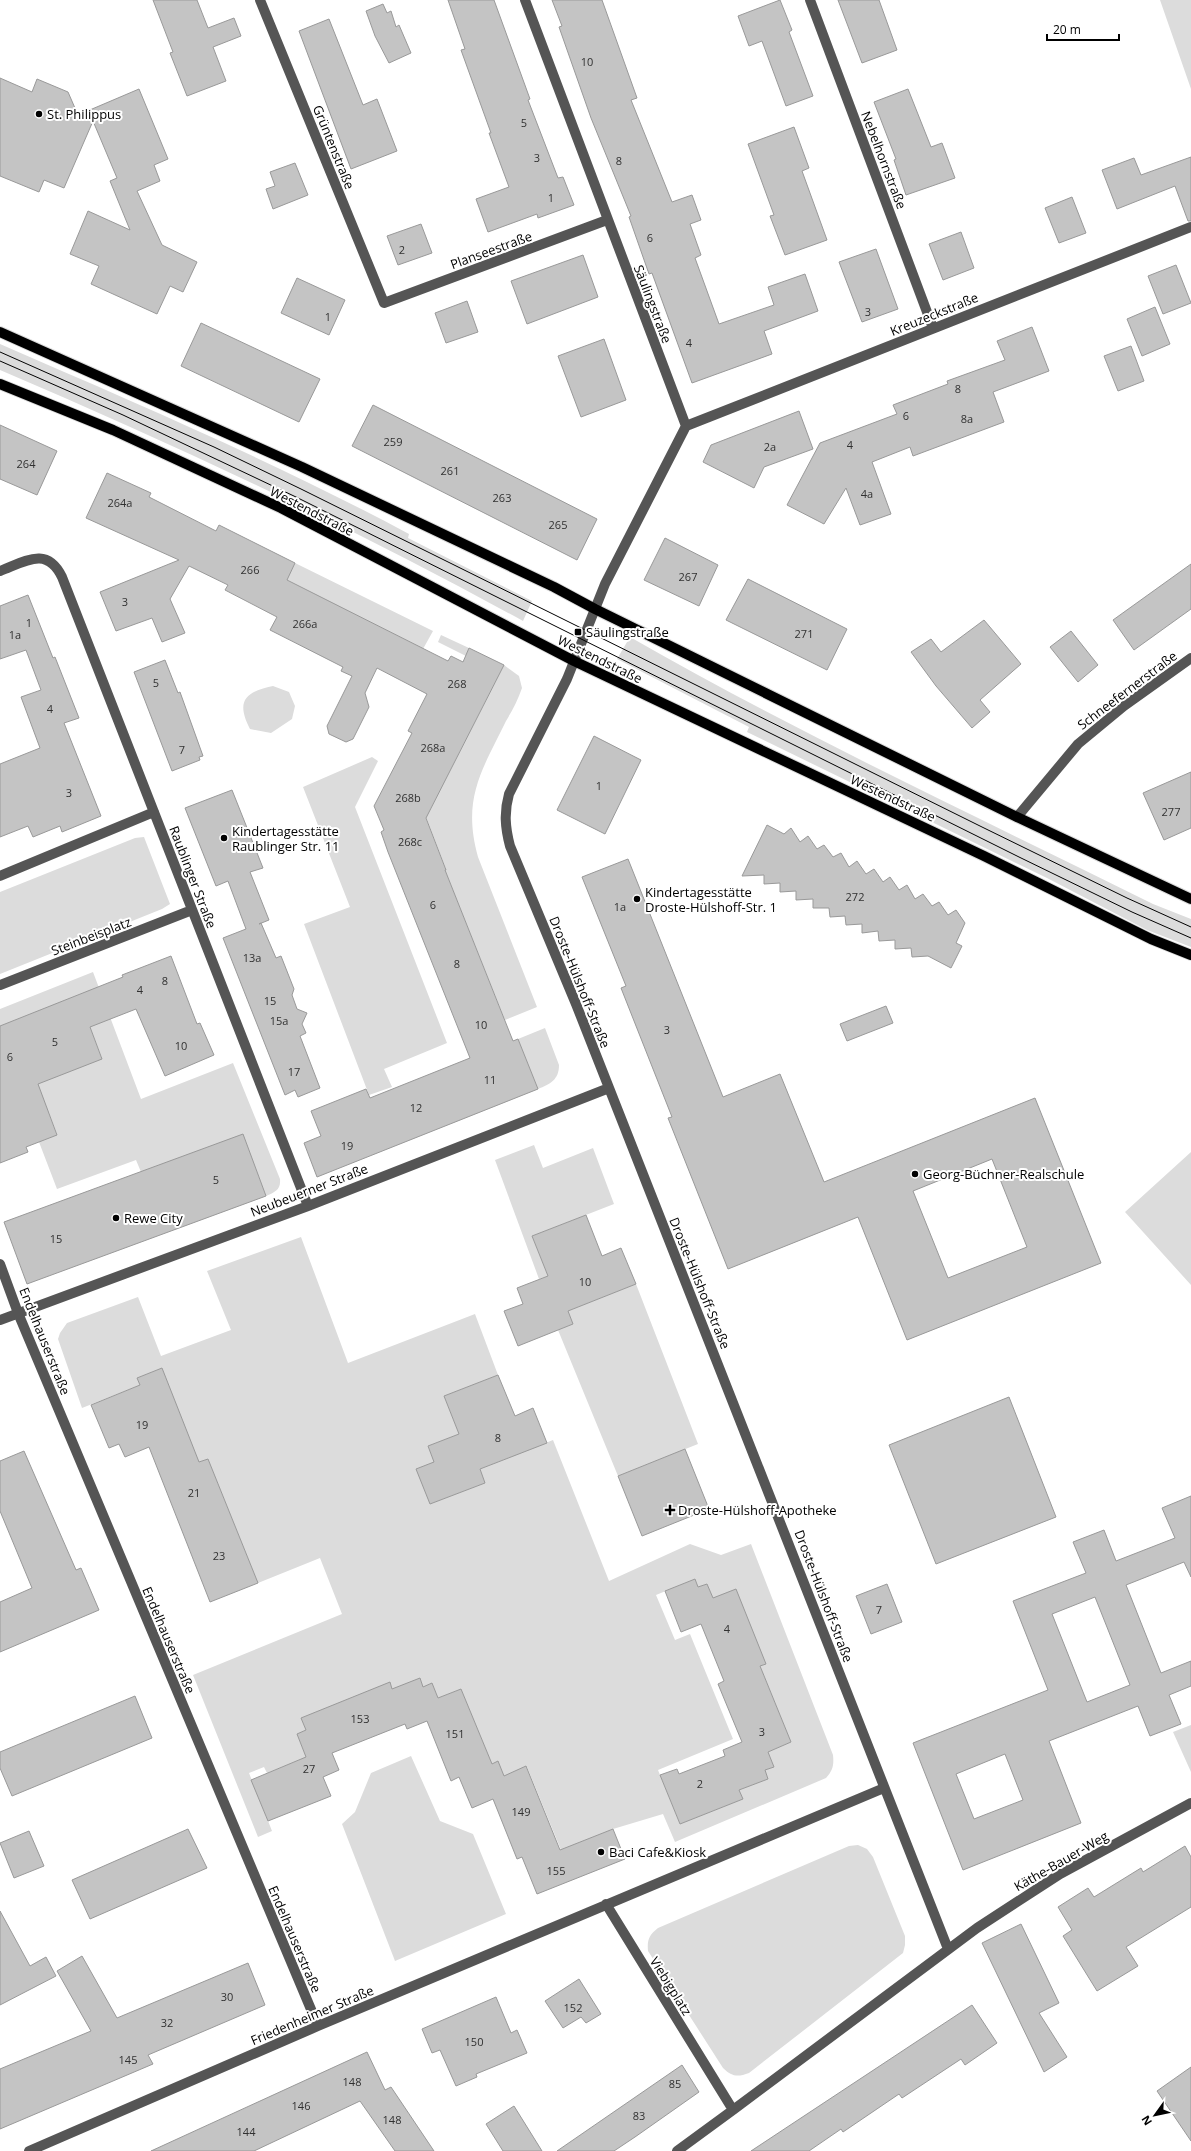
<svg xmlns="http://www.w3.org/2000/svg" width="1191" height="2151" viewBox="0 0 1191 2151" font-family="'Open Sans',sans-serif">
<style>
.green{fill:#dcdcdc;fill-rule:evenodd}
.building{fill:#c4c4c4;stroke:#999;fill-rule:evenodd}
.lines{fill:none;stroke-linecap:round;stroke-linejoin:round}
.major-casing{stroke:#dbdbdb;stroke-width:12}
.minor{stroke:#555;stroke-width:10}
.major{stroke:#000;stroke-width:10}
.tram{stroke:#000;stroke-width:1}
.poi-dot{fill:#000;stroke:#fff;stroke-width:1.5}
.labels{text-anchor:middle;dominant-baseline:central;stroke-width:4;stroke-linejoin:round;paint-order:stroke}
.number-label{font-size:11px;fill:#313131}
.poi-label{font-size:13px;fill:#000;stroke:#fff;text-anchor:start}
.street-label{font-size:13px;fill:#000;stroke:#fff}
</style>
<rect width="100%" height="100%" fill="#fff"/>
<path class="green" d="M 1160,0 L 1191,0 L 1191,89 Z
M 0,344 C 138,404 277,463 409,534 L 408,538 L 532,601 L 523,621 C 354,528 178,446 0,370 Z
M 295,563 L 433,631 L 423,649 L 287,580 Z
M 441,635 L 469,648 L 466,656 L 438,642 Z
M 630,637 C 799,734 978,817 1153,904 L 1191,919 L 1191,947 L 1147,930 L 1047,878 L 747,732 L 749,727 L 617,659 Z
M 504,665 L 519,676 L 522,688 C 518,700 512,711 506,721 C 481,772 462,799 478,857 L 537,1007 L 505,1020 L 445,870 L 446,869 L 425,814 L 429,812 Z
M 273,686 L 289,692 L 295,706 L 292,719 L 271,733 L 250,729 C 236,702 244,692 273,686 Z
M 372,757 L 378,761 L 355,807 L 447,1043 L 384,1069 L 392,1087 L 369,1095 L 304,924 L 350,907 L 303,787 Z
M 144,837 L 170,904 L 162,909 L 0,974 L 0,892 L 135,838 Z
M 93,972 L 141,1099 L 233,1063 L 280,1179 C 281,1190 275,1192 266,1196 L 243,1135 L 141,1172 L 136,1160 L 57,1189 L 39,1142 L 57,1134 L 49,1113 L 0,1098 L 102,1058 L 78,996 L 0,1026 L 0,1009 Z
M 545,1028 L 559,1065 C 559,1080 550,1084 538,1089 L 518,1039 Z
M 534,1145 L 543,1168 L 593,1148 L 614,1204 L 532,1236 L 548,1276 L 539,1279 L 495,1160 Z
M 1191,1152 L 1191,1285 L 1125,1212 Z
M 301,1237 L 348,1363 L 475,1314 L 498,1375 L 444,1396 L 459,1434 L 428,1446 L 432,1457 L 438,1461 L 417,1469 L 430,1504 L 485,1483 L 480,1469 L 553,1440 L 609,1581 L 690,1544 L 721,1555 L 751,1544 L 833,1755 C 834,1765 833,1770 826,1778 L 675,1842 L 663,1814 L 613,1829 L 561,1850 L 527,1767 L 504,1776 L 498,1762 L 492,1764 L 461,1689 L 438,1698 L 432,1683 L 423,1687 L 392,1689 L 390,1683 L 301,1718 L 306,1730 L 297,1734 L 304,1752 L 312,1755 L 267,1773 L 264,1767 L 249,1773 L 272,1831 L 258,1837 L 193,1675 L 342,1614 L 320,1558 L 258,1583 L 208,1459 L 187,1467 L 195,1453 L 162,1368 L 137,1378 L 140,1385 L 82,1408 L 58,1339 L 60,1333 L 67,1323 L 138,1297 L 161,1356 L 231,1330 L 207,1271 ZM 695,1579 L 698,1587 L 707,1584 L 713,1598 L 766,1664 L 760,1666 L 791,1742 L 768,1752 L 774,1767 L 765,1770 L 768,1779 L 739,1790 L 743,1799 L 680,1824 L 658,1770 L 733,1739 L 690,1634 L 675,1640 L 656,1595 Z
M 636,1284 L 698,1444 L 618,1476 L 558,1330 L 573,1324 L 568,1311 Z
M 1191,1725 L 1191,1772 L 1173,1732 Z
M 411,1756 L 440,1821 L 473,1834 L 506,1914 L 395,1961 L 342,1824 L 355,1812 L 371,1773 Z
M 858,1845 L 867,1849 L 873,1857 L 905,1936 L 905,1945 L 903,1953 L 749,2073 C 738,2077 732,2077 723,2068 L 648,1951 C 647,1940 649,1935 658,1928 L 849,1846 Z"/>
<path class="building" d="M 153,0 L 197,0 L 208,28 L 234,18 L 241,36 L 213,47 L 226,81 L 187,96 L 170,53 L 173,52 Z
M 448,0 L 494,0 L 530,99 L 528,100 L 558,178 L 563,177 L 574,205 L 538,218 L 537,214 L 488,232 L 476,199 L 509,187 L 489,133 L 491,133 L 461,50 L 465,49 Z
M 552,0 L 602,0 L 637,98 L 631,100 L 672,202 L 692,195 L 701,220 L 690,224 L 701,255 L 695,258 L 719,324 L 774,305 L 768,287 L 805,274 L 818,311 L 764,331 L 772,354 L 692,383 L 652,273 L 649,274 L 629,217 L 631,216 L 591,118 L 559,27 L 562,26 Z
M 780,0 L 792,30 L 789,32 L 813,96 L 786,106 L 762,41 L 749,46 L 738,16 Z
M 838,0 L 879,0 L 897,50 L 862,63 Z
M 383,4 L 387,13 L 391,11 L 396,27 L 399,25 L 411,53 L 389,63 L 375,36 L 366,11 Z
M 329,19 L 363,105 L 377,99 L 397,151 L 351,169 L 299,31 Z
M 0,78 L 32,92 L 37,79 L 68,92 L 78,115 L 139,89 L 168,159 L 154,165 L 160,181 L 137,191 L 162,245 L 197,262 L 183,292 L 170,286 L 157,314 L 91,284 L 99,266 L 70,254 L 88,211 L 130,230 L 110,181 L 117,178 L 93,121 L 64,188 L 44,180 L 39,192 L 0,176 Z
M 908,89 L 931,147 L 942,143 L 955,178 L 906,195 L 894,160 L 896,159 L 874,102 Z
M 794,127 L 809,168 L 802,171 L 827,240 L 785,255 L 770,216 L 774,215 L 748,144 Z
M 1191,157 L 1191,221 L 1188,221 L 1175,186 L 1117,209 L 1102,170 L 1134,158 L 1141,175 Z
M 295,163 L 308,195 L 273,209 L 266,189 L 275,186 L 270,172 Z
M 1072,197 L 1086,233 L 1059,243 L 1045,208 Z
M 421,224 L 432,253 L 398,265 L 387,236 Z
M 961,232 L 974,268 L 943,280 L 929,244 Z
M 876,249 L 898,309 L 862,322 L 839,262 Z
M 583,255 L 598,297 L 527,324 L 511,281 Z
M 1176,265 L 1191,303 L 1163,314 L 1148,276 Z
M 297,278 L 345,300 L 329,335 L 281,313 Z
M 467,301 L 478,332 L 446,343 L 435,313 Z
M 1155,307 L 1170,344 L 1142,356 L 1127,319 Z
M 201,323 L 320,379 L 299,422 L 181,366 Z
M 1032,327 L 1049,371 L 993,392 L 1004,422 L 913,456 L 910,447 L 872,462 L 891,514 L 860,525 L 846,488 L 824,524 L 787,505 L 820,443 L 897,414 L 893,405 L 948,384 L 947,381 L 1005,360 L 997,341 Z
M 604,339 L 626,400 L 581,417 L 558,356 Z
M 1131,346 L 1144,381 L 1118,391 L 1104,356 Z
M 373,405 L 597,519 L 577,560 L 352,446 Z
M 799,411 L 813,449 L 764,467 L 754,488 L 703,462 L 711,445 Z
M 0,425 L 57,451 L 37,495 L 0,479 Z
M 107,473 L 151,493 L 149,497 L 216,531 L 219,525 L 295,563 L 287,580 L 448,661 L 451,656 L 463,662 L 469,648 L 504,665 L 426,818 L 446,870 L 445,870 L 513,1041 L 518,1039 L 538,1089 L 317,1177 L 304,1143 L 321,1136 L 311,1111 L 366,1089 L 370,1098 L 470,1058 L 388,852 L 381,832 L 384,830 L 374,806 L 412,733 L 408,731 L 427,694 L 377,668 L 365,693 L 369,707 L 353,739 L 346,742 L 329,734 L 327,726 L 352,676 L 341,671 L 343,667 L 270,630 L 277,617 L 225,590 L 228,585 L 189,566 L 170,599 L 185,633 L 162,642 L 152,618 L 116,631 L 100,592 L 179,560 L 86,518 Z
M 665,538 L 718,565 L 699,606 L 644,580 Z
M 1191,564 L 1191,609 L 1134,650 L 1113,620 Z
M 748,579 L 847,629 L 827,670 L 726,620 Z
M 28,595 L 53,658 L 55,657 L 79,718 L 64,723 L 101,816 L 62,832 L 60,826 L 33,837 L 28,826 L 0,837 L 0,764 L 40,748 L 21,697 L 41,690 L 26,650 L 0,659 L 0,606 Z
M 984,620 L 1021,664 L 980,700 L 990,712 L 972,728 L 936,686 L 911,652 L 931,639 L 941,652 Z
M 1071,631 L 1098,665 L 1078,682 L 1050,647 Z
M 165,660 L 178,693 L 180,692 L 203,756 L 199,757 L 200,760 L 172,771 L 134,672 Z
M 594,736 L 641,760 L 605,834 L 557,810 Z
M 1191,772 L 1191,828 L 1164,840 L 1143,793 Z
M 232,790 L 263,868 L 250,872 L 269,920 L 259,924 L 261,923 L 276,958 L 281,956 L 294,989 L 292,995 L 297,1009 L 307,1013 L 302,1024 L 306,1033 L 300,1036 L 320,1088 L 298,1097 L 295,1090 L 285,1095 L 223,938 L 246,929 L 228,881 L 216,886 L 185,808 Z
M 767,825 L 784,834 L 791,828 L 800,842 L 808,836 L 817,849 L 824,845 L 833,857 L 841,853 L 849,867 L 857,861 L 866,874 L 874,869 L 883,882 L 890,877 L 899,890 L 907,885 L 915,899 L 923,894 L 932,906 L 939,902 L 948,915 L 956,910 L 965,923 L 956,943 L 962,946 L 951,968 L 928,956 L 912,957 L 911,948 L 895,949 L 895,940 L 879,941 L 878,931 L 862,933 L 862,924 L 846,925 L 845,916 L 830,917 L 829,908 L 813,908 L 813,899 L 796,900 L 796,891 L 780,892 L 780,883 L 764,884 L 764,875 L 742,876 Z
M 628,859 L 723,1097 L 780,1074 L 824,1182 L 1035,1098 L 1101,1263 L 907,1340 L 858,1217 L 728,1269 L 668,1118 L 672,1117 L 621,988 L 626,986 L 582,877 ZM 992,1159 L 1027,1247 L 948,1278 L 913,1191 Z
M 171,956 L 197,1024 L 200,1023 L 214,1055 L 165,1076 L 136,1009 L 90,1027 L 102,1059 L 38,1084 L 57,1135 L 26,1147 L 28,1152 L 0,1163 L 0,1026 L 123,977 L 122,975 Z
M 886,1006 L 893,1023 L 847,1041 L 840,1024 Z
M 243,1134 L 266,1196 L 27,1284 L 4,1222 Z
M 586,1215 L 602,1256 L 621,1248 L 636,1284 L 568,1311 L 573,1324 L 518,1346 L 504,1311 L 523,1304 L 517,1288 L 548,1276 L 532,1236 Z
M 162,1368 L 199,1462 L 208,1459 L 258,1583 L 210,1602 L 149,1447 L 125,1457 L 119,1444 L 109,1448 L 91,1405 L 140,1385 L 137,1378 Z
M 498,1375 L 515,1416 L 533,1408 L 547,1443 L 480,1469 L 485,1483 L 430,1504 L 416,1469 L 434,1462 L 428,1446 L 459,1434 L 444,1396 Z
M 1009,1397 L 1056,1517 L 936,1564 L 889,1445 Z
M 685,1449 L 709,1509 L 642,1536 L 618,1476 Z
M 24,1451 L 76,1570 L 81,1568 L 99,1610 L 0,1652 L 0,1602 L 32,1588 L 0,1511 L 0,1461 Z
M 1191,1496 L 1191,1577 L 1184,1562 L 1126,1585 L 1161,1673 L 1191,1661 L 1191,1686 L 1169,1695 L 1181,1724 L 1150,1736 L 1138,1706 L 1049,1741 L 1081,1823 L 963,1870 L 913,1743 L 1048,1690 L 1013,1601 L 1086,1573 L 1073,1542 L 1104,1530 L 1116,1561 L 1175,1538 L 1162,1508 ZM 1095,1597 L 1130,1685 L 1087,1702 L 1052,1614 ZM 1005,1754 L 1023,1800 L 974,1819 L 956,1774 Z
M 695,1579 L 698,1587 L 707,1584 L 713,1598 L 736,1589 L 766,1664 L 760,1666 L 791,1742 L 768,1752 L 774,1767 L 765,1770 L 768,1779 L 739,1790 L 743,1799 L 680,1824 L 660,1775 L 677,1769 L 679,1774 L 725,1756 L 723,1750 L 742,1742 L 718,1684 L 724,1681 L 701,1624 L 681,1632 L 665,1591 Z
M 887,1584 L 902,1622 L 871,1634 L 856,1596 Z
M 420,1678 L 423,1687 L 432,1683 L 438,1698 L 461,1689 L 492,1764 L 498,1761 L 504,1776 L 526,1766 L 560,1850 L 613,1829 L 625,1859 L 537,1894 L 522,1857 L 517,1859 L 493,1799 L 472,1808 L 459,1777 L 451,1781 L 427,1721 L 407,1729 L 405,1724 L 332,1753 L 339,1770 L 323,1777 L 331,1796 L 268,1821 L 251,1780 L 306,1757 L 297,1734 L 306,1730 L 301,1718 L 390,1682 L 392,1689 Z
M 135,1696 L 152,1738 L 12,1796 L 0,1768 L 0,1752 Z
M 188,1829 L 207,1868 L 90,1919 L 72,1880 Z
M 29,1831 L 44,1866 L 14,1878 L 0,1843 Z
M 1185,1846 L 1191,1857 L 1191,1907 L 1126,1947 L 1138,1966 L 1097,1991 L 1063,1936 L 1072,1930 L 1058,1907 L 1088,1888 L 1094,1897 L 1141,1868 L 1143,1872 Z
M 0,1911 L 30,1966 L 46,1957 L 56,1976 L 0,2005 Z
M 1021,1924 L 1059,2003 L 1039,2013 L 1067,2057 L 1044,2072 L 982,1943 Z
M 82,1956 L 117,2018 L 248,1963 L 265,2005 L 148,2055 L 153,2064 L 0,2129 L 0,2069 L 91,2031 L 57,1971 Z
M 579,1979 L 601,2014 L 586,2023 L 581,2017 L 563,2028 L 545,2001 Z
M 496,1997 L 511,2033 L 517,2030 L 527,2053 L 476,2074 L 477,2077 L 456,2086 L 440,2050 L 432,2053 L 422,2029 Z
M 972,2005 L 997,2043 L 965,2065 L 961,2059 L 902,2098 L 899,2094 L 843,2132 L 841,2129 L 809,2151 L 751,2151 Z
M 367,2052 L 385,2090 L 391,2087 L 434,2151 L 395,2151 L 360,2101 L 254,2151 L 151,2151 Z
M 682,2065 L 699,2092 L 635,2137 L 614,2151 L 557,2151 Z
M 1191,2067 L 1191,2141 L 1157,2091 Z
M 514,2106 L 542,2151 L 503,2151 L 486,2124 Z"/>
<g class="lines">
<g class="major-casing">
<path id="major" d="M 0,332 L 302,467 L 554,587 L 595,609 L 1017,817 L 1191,899
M 0,384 L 113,430 L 281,508 L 574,661 L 984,856 L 1151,939 L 1191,955"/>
</g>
<path class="minor" d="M 260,0 L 384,303 L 607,220
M 525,0 L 686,426 L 605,584 L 567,679 L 509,794 C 504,812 505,827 510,846 L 576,1004 L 948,1949
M 810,0 L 933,328
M 686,426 L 1191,227
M 0,571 C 26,561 47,546 62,577 L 308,1206
M 1017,817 L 1078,744 L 1124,706 L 1191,658
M 0,876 L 154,812
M 0,985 L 192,910
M 0,1264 L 18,1313 L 318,2026
M 0,1320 L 308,1206 L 609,1088
M 606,1904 L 733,2110 L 977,1928 L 1060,1874 L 1191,1803
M 29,2151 L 318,2026 L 884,1788
M 677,2151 L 733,2110"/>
<use href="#major" class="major"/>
<path class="tram" d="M 0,352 L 214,447 L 301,489 L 982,827 L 1127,898 L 1191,927
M 0,361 L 123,415 L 296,497 L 1019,857 L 1132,912 L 1191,938"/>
</g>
<g class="poi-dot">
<circle cx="39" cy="114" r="4"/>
<rect x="574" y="628" width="8" height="8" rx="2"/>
<circle cx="224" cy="838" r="4"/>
<circle cx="637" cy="899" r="4"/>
<circle cx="915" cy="1174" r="4"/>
<circle cx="116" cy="1218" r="4"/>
<path d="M668 1504h4v4h4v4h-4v4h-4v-4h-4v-4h4z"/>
<circle cx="601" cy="1852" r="4"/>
</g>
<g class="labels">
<g class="number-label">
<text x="587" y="61">10</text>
<text x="524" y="122">5</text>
<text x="537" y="157">3</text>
<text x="619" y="160">8</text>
<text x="551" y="197">1</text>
<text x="650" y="237">6</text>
<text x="402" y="249">2</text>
<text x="868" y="311">3</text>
<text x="328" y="316">1</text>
<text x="689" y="342">4</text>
<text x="958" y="388">8</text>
<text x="906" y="415">6</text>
<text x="967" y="418">8a</text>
<text x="393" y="441">259</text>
<text x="850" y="444">4</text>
<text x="770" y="446">2a</text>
<text x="26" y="463">264</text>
<text x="450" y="470">261</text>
<text x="867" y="493">4a</text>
<text x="502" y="497">263</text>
<text x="120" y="502">264a</text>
<text x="558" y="524">265</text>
<text x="250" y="569">266</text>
<text x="688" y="576">267</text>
<text x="125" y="601">3</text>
<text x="29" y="622">1</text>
<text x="305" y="623">266a</text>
<text x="804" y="633">271</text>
<text x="15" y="634">1a</text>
<text x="156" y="682">5</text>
<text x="457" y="683">268</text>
<text x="50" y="708">4</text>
<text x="433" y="747">268a</text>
<text x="182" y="749">7</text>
<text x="599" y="785">1</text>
<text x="69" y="792">3</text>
<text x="408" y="797">268b</text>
<text x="1171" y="811">277</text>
<text x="410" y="841">268c</text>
<text x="855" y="896">272</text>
<text x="433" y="904">6</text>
<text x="620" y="906">1a</text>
<text x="252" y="957">13a</text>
<text x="457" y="963">8</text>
<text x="165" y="980">8</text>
<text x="140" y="989">4</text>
<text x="270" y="1000">15</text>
<text x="279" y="1020">15a</text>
<text x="481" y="1024">10</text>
<text x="667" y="1029">3</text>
<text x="55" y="1041">5</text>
<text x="181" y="1045">10</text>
<text x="10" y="1056">6</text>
<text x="294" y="1071">17</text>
<text x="490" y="1079">11</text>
<text x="416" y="1107">12</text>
<text x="347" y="1145">19</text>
<text x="216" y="1179">5</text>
<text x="56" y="1238">15</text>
<text x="585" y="1281">10</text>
<text x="142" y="1424">19</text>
<text x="498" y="1437">8</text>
<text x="194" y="1492">21</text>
<text x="219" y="1555">23</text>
<text x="879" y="1609">7</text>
<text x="727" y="1628">4</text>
<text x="360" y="1718">153</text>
<text x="762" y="1731">3</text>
<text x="455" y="1733">151</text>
<text x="309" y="1768">27</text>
<text x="700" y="1783">2</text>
<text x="521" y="1811">149</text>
<text x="556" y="1870">155</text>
<text x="227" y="1996">30</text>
<text x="573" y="2007">152</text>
<text x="167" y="2022">32</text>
<text x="474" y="2041">150</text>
<text x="128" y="2059">145</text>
<text x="352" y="2081">148</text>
<text x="675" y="2083">85</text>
<text x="301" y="2105">146</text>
<text x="639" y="2115">83</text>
<text x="392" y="2119">148</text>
<text x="246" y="2131">144</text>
</g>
<g class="poi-label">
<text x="47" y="114">St. Philippus</text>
<text x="586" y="632">Säulingstraße</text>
<text x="232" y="831">Kindertagesstätte<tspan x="232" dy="15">Raublinger Str. 11</tspan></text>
<text x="645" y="892">Kindertagesstätte<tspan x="645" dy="15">Droste-Hülshoff-Str. 1</tspan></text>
<text x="923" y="1174">Georg-Büchner-Realschule</text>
<text x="124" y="1218">Rewe City</text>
<text x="678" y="1510">Droste-Hülshoff-Apotheke</text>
<text x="609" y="1852">Baci Cafe&amp;Kiosk</text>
</g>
<g class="street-label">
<text transform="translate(334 147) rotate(68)">Grüntenstraße</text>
<text transform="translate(884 160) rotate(69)">Nebelhornstraße</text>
<text transform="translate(491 250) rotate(-20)">Planseestraße</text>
<text transform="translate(653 304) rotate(69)">Säulingstraße</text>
<text transform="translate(934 314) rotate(-22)">Kreuzeckstraße</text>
<text transform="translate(312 511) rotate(27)">Westendstraße</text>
<text transform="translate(600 659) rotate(26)">Westendstraße</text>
<text transform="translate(1127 690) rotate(-37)">Schneefernerstraße</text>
<text transform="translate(893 798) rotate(25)">Westendstraße</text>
<text transform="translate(193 877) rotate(69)">Raublinger Straße</text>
<text transform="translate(91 936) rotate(-21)">Steinbeisplatz</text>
<text transform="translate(580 982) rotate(68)">Droste-Hülshoff-Straße</text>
<text transform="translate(309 1190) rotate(-21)">Neubeuerner Straße</text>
<text transform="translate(700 1283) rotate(68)">Droste-Hülshoff-Straße</text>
<text transform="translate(45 1341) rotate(68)">Endelhauserstraße</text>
<text transform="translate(824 1596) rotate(69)">Droste-Hülshoff-Straße</text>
<text transform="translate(169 1640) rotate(67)">Endelhauserstraße</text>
<text transform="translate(1061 1861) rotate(-30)">Käthe-Bauer-Weg</text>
<text transform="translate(295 1939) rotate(67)">Endelhauserstraße</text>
<text transform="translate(671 1986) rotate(58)">Viebigplatz</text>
<text transform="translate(312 2015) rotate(-23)">Friedenheimer Straße</text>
</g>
</g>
<g transform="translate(1155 2115) rotate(237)" stroke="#ffffff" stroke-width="3" paint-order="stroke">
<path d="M0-3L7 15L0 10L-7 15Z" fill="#000000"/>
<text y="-6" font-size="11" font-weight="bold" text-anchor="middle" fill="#000000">N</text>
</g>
<path d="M1047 34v6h72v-6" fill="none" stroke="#000000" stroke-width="2"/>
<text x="1053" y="34" font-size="12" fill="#000000" stroke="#ffffff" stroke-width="3" paint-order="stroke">20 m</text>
</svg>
